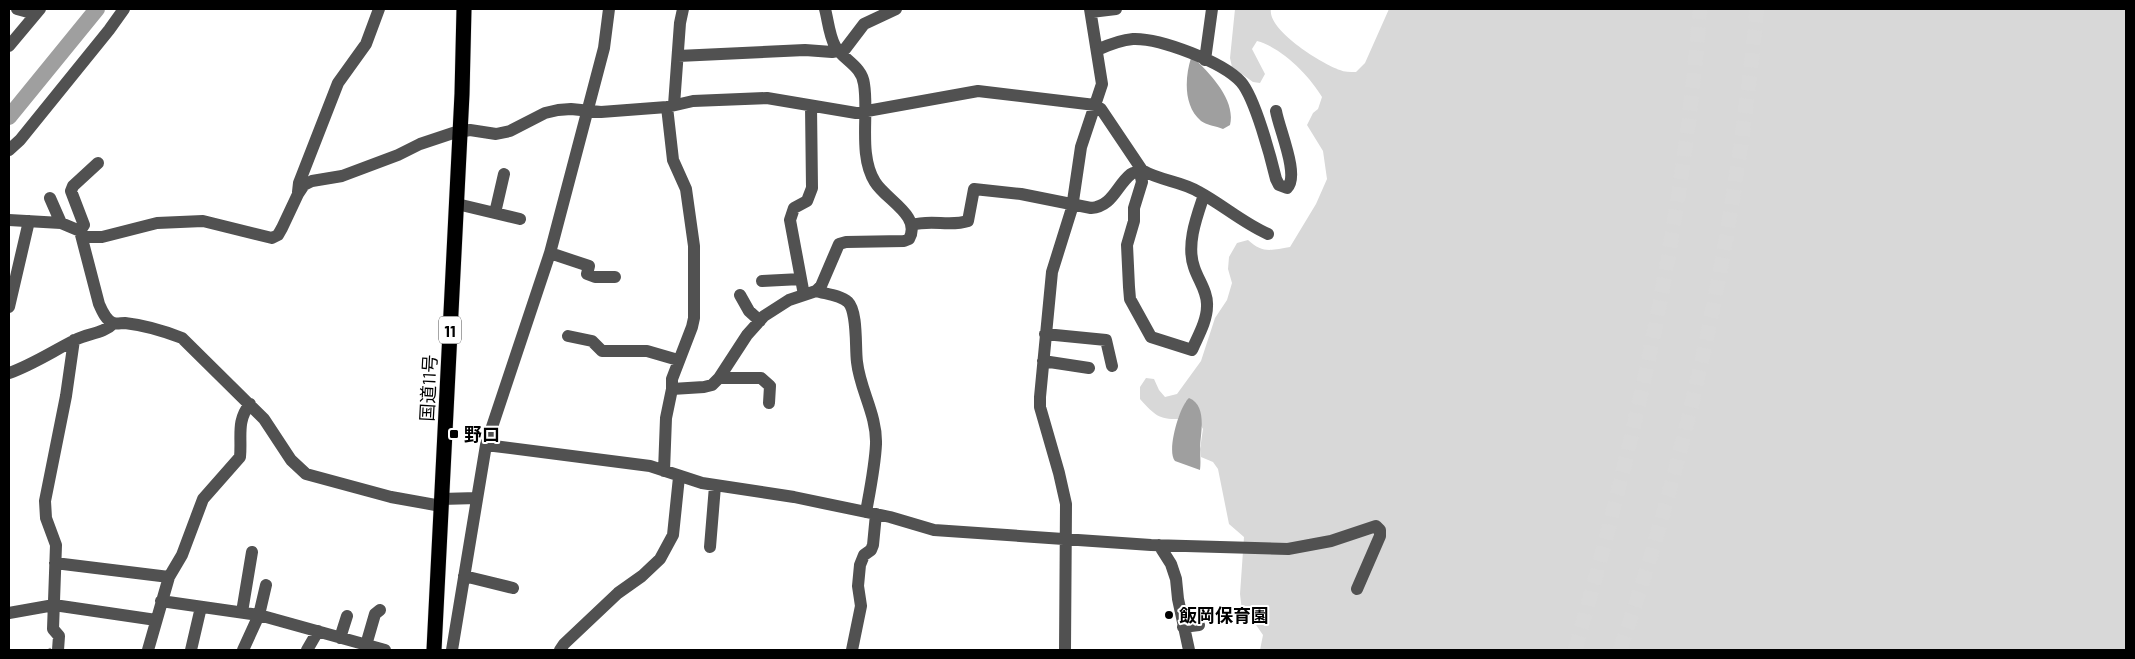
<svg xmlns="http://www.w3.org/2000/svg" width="2135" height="659" viewBox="0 0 2135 659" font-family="Barlow,'Noto Sans JP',sans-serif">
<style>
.green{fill:#d8d8d8}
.water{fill:#9f9f9f}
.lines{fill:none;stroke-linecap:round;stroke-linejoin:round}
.stream{stroke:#9f9f9f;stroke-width:2.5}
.river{stroke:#9f9f9f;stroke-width:16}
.highway-tunnel{stroke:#d9d9d9;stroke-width:15;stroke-dasharray:15 8;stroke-linecap:butt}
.highway-casing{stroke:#dbdbdb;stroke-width:16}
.minor{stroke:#515151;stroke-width:12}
.highway{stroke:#000;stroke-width:15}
.poi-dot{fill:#000;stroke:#fff;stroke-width:2}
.labels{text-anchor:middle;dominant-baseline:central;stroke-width:4;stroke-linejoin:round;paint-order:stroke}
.shield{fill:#fff;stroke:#4c4c4c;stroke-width:1}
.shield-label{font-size:16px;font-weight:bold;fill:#000}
.street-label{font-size:18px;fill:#000;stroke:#fff}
.poi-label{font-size:18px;font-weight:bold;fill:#000;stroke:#fff;text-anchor:start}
</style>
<rect width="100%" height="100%" fill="#fff"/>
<path class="green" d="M 1235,9 L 1271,9 C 1267,30 1322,64 1340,70 C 1344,72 1350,72 1356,72 L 1365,63 L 1389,9 L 2126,9 L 2126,650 L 1260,650 L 1263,635 L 1254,622 L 1242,611 L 1240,594 L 1244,537 L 1229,524 L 1218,469 L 1213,462 L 1201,457 L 1200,449 L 1203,429 L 1186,401 L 1178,419 C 1158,420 1153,413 1140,399 L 1140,387 L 1146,378 L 1154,379 L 1159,390 L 1165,397 L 1177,394 L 1201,361 L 1215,318 L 1227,300 L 1232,283 L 1228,269 L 1229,257 L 1237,243 L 1248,240 C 1263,254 1271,250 1290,247 L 1316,204 L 1327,179 L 1323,151 L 1307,125 L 1313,113 L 1318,109 L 1322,97 C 1310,76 1281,47 1257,41 L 1252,49 L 1265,74 L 1260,83 L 1253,82 L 1232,67 L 1230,58 Z"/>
<path class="water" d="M 1191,58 L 1194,58 C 1211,75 1236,100 1230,125 L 1223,129 C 1216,126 1206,125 1201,121 C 1183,106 1185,77 1191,58 Z
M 1189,398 C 1207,405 1201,432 1200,446 C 1200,454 1201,462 1200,470 L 1175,461 C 1166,451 1180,405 1189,398 Z"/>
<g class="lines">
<path class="stream" d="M 49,650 L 50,649"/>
<path class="river" d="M 9,117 L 97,9"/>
<path class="highway-tunnel" d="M 1575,650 C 1636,440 1683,227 1700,9
M 1620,650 C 1692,443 1736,227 1757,9"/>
<g class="highway-casing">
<path id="highway" d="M 434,650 L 462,94 L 464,9"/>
</g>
<path class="minor" d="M 17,9 L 28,12 L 32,9
M 1091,12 L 1116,9
M 9,46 L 40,9
M 1097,50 C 1108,45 1120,40 1133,39 C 1160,38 1223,62 1241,82 C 1255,98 1271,158 1276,179 L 1279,185 L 1287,188 C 1300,176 1279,129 1276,111
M 678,56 L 805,50 L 832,52 L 838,51 L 845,49 L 864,24 L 896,9
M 1205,60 L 1212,9
M 674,105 L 680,23 L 683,9
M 9,150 L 20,140 L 109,30 L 124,9
M 1140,172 L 1142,182 L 1134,208 L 1134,221 L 1127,245 L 1129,287 L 1130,299 L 1151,337 L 1192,350 C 1198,336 1207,321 1207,306 C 1208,292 1198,280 1194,267 C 1186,244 1197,216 1204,195
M 298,192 L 299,183 L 338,83 L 366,44 L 379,9
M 50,198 L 61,223
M 457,204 L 520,219
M 495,213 L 504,174
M 9,220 L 61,223 L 80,231 L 99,304 C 102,311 106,320 113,323 C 116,324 121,323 125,323 C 143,325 164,331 182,338 L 264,419 L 291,460 L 306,474 L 391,497 L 441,506
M 912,225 C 931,219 950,227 968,221 L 974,189 L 1021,194 L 1091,208 C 1113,206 1116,186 1131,174 C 1134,172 1139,172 1142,170
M 80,231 L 84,225 L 71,191 L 73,186 L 98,163
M 83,237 L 102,237 L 157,223 L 203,221 L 272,238 L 278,235 L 282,228 L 298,194 L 304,185 L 312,181 L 342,176 L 398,155 L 420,144 L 453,133 L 470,130 L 496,134 L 510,131 L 545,113 L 558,110 L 571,109 L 601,112 L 667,107 L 693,101 L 767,98 L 856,113 L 978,91 L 1095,105 L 1101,109 L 1142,170 C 1160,181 1182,181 1199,192 C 1223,205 1243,223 1268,234
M 550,253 L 589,266 L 587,274 L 595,277 L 615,277
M 762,281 L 801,279
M 816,291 C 826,294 840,295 848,302 C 858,312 855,348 857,362 C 860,390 877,415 876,444 C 875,466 870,490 866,512
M 740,295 L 749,311 L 760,321
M 804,295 L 790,220 L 794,208 L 807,201 L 812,188 L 811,106
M 9,307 L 29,221
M 1045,334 L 1106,340 L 1112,366
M 568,336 L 592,341 L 602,351 L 647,351 L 678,360
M 1043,361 L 1089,368
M 9,373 C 32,365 53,351 75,340 C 88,333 103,334 114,323
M 719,378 L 761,378 L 770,386 L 769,403
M 672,389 L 704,387 L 712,385 L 719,378 L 747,335 L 764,316 L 789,300 L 816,291 L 821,286 L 839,244 L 846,242 L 904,241 L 909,239 C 922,216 886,200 875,182 C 858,155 869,114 864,84 C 862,66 843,60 835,46 C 829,35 828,20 825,9
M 486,445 L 650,466 L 702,483 L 794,497 L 890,517 L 934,530 L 1151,545 L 1288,549 L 1331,541 L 1376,526 L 1380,530 L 1380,536 L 1357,589
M 664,471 L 666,418 L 672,389 L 672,379 L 692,327 L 694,318 L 694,246 L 686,189 L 673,160 L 667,107
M 441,499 L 477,498
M 1159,545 L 1171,564 L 1176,579 L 1178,599 L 1189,650
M 710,547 L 715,486
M 55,563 L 169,577
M 464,576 L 513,588
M 161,601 L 259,615 L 385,650
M 242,612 L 252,552
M 9,613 L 54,605 L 156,620
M 1183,627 L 1199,625
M 340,638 L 347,616
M 366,645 L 375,614 L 380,610
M 58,650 L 59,636 L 53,629 L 56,545 L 46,518 L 45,501 L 66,396 L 74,340
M 148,650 L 169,577 L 182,555 L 203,499 L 240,457 C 242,437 236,421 250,404
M 191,650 L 201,607
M 243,650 L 259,615 L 266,585
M 307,650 L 318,631
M 452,650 L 486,445 L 550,253 L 604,48 L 609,9
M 560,650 L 564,644 L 618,593 L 642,576 L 660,559 L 673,535 L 679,477
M 852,650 L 861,606 L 858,586 L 860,565 L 864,555 L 871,550 L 873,545 L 876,514
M 1065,650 L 1066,504 L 1059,473 L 1040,407 L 1040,397 L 1052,272 L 1072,208 L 1081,147 L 1102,84 L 1090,9"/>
<use href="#highway" class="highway"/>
</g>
<g class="poi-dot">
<rect x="449" y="429" width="10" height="10" rx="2.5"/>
<circle cx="1169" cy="615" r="5"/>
</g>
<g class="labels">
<rect class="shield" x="439" y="316.5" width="22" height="27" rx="4"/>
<g class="shield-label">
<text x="450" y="330">11</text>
</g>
<g class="street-label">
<text transform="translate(428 388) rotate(-87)">国道11号</text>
</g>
<g class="poi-label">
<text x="464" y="434">野口</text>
<text x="1179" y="615">飯岡保育園</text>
</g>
</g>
<rect width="2135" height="659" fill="none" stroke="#000000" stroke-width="20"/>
</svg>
